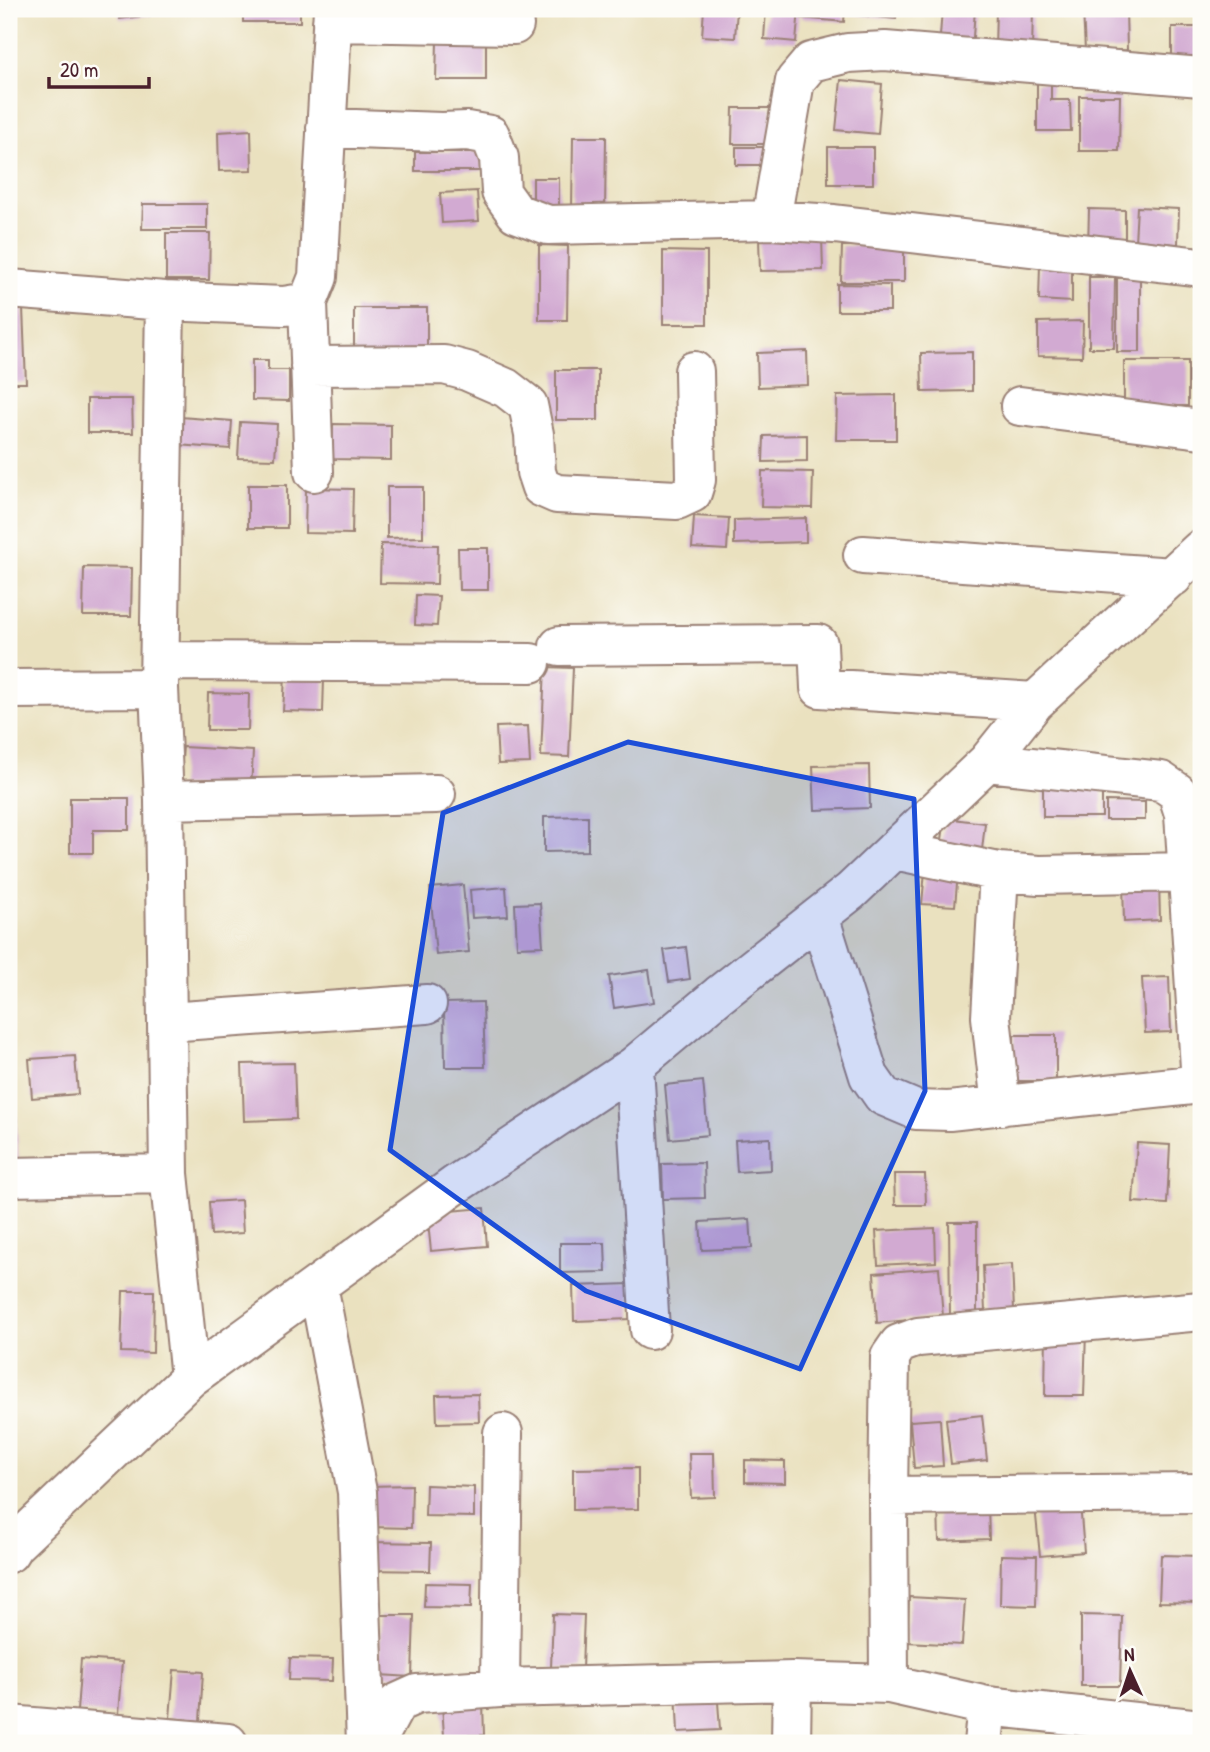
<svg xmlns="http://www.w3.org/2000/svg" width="1210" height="1752" viewBox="0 0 1210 1752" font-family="'Patrick Hand',sans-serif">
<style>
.building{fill:#d2aad2}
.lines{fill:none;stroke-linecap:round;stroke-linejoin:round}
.minor-casing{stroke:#9a8075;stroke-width:42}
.minor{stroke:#fff;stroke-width:38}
.marked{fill:#1d4ed8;fill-opacity:0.2;stroke:#1d4ed8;stroke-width:5;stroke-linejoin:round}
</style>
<rect width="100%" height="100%" fill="#fdfcf7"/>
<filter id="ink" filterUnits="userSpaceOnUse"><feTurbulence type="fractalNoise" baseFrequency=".0143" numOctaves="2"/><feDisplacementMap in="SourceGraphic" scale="14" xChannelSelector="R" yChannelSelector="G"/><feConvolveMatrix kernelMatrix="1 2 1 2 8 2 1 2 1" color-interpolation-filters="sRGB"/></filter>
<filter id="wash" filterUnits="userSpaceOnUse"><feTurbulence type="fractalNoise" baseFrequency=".00686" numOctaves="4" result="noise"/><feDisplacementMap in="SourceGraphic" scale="28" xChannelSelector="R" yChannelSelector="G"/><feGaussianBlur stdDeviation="1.57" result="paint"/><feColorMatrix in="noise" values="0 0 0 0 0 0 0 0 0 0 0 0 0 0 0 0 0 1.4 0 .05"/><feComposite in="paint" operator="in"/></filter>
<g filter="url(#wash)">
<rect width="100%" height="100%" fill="#eae1bf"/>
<g id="blocks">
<path class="building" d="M 118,9 L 159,9 L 160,14 L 120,19 Z
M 243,9 L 300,9 L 300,22 L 243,22 Z
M 704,9 L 737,9 L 735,38 L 702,36 Z
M 766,9 L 799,9 L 796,42 L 764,39 Z
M 802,9 L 845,9 L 844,22 L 801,18 Z
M 849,9 L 897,9 L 896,19 L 848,14 Z
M 942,9 L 975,9 L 972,51 L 939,50 Z
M 996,9 L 1033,9 L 1032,51 L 995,50 Z
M 1083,9 L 1126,9 L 1127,50 L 1085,51 Z
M 1173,9 L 1201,9 L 1201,14 L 1173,14 Z
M 1172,27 L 1201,27 L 1201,62 L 1172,62 Z
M 437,41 L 486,41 L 486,80 L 436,80 Z
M 841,80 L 882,84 L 878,134 L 836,130 Z
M 1051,82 L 1051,100 L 1070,100 L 1071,131 L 1037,131 L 1037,83 Z
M 1079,96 L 1120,96 L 1119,151 L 1079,151 Z
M 733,108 L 771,108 L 771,144 L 732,144 Z
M 251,130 L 252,170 L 219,171 L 218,132 Z
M 573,137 L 606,137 L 605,211 L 572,210 Z
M 736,147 L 766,147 L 766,165 L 736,165 Z
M 828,147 L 873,147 L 873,184 L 828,184 Z
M 415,152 L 482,152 L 482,171 L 415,171 Z
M 533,178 L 559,178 L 559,208 L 533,208 Z
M 477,191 L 479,221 L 442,223 L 440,193 Z
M 143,204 L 207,204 L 207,229 L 142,229 Z
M 1137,207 L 1179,209 L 1178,244 L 1135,242 Z
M 1089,209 L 1125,210 L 1125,248 L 1088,248 Z
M 166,233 L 210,233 L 209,280 L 166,280 Z
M 822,237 L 823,270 L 760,271 L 759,238 Z
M 539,245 L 568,246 L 567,320 L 539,320 Z
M 842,246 L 904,246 L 904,282 L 841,282 Z
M 663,251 L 707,252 L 707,324 L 663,324 Z
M 1040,264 L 1072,265 L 1072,302 L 1039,300 Z
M 1089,277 L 1115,277 L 1114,348 L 1089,348 Z
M 1140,277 L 1140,352 L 1117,352 L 1117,278 Z
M 837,284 L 890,285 L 890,311 L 837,311 Z
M 23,308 L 26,383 L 9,383 L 9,309 Z
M 354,308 L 427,308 L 427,356 L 354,356 Z
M 1083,321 L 1082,357 L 1038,356 L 1038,322 Z
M 807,351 L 808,385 L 758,387 L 757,353 Z
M 972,352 L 972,391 L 922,392 L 921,353 Z
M 252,360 L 268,360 L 268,370 L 289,370 L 289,401 L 252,400 Z
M 1124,361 L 1188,361 L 1188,406 L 1124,406 Z
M 556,370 L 598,370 L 598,420 L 556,420 Z
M 896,395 L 896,440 L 836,440 L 837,396 Z
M 87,399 L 132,399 L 133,433 L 87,433 Z
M 167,416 L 232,421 L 230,449 L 165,444 Z
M 240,422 L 277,424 L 275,459 L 238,458 Z
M 333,424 L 391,425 L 391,460 L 332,459 Z
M 807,435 L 807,461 L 763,462 L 764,436 Z
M 762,471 L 813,472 L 812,508 L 761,507 Z
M 248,485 L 287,485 L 287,528 L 248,528 Z
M 387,487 L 423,487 L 423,537 L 387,538 Z
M 306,488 L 353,489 L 352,534 L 305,533 Z
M 694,516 L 729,518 L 727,550 L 692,548 Z
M 806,518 L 806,542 L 734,544 L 734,520 Z
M 381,544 L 438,545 L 437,584 L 380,583 Z
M 458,548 L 488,548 L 488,590 L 459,590 Z
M 84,567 L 132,568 L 131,616 L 83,616 Z
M 416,595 L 439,596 L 437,626 L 415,625 Z
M 545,667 L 573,668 L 569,757 L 541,756 Z
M 285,677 L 324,679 L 323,712 L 283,711 Z
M 208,693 L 249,694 L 248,730 L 207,730 Z
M 528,726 L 530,763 L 498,764 L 496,727 Z
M 183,747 L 253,751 L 251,790 L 180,786 Z
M 869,765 L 870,808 L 815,810 L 813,766 Z
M 1043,785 L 1102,785 L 1102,817 L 1043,817 Z
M 70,798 L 129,798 L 129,830 L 93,830 L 93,853 L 70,853 Z
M 1106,801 L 1145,802 L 1145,820 L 1106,820 Z
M 588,816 L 588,851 L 544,852 L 544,817 Z
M 945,818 L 985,823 L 981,859 L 940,854 Z
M 925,871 L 958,873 L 955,906 L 922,904 Z
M 1159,881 L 1160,920 L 1124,922 L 1123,882 Z
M 463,885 L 469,952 L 436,955 L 430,888 Z
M 506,887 L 508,916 L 472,918 L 470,890 Z
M 540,903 L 543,946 L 517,947 L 515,904 Z
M 686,947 L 690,979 L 669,982 L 664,950 Z
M 649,970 L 654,1002 L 614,1008 L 609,976 Z
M 1169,977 L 1171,1032 L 1145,1033 L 1142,978 Z
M 483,1002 L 485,1067 L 445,1067 L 444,1003 Z
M 1014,1035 L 1056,1035 L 1056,1081 L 1014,1081 Z
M 75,1056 L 78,1094 L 32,1098 L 29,1059 Z
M 294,1063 L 296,1119 L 244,1121 L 242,1064 Z
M 703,1081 L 708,1135 L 670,1139 L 665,1085 Z
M 16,1115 L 19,1167 L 9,1167 L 9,1116 Z
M 770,1138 L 771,1170 L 737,1172 L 735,1140 Z
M 1137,1143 L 1170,1145 L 1167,1204 L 1133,1202 Z
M 704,1163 L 705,1198 L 663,1199 L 662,1164 Z
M 894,1174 L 925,1174 L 926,1205 L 895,1205 Z
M 241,1200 L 243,1233 L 211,1235 L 209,1202 Z
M 484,1208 L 487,1246 L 431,1251 L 427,1213 Z
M 750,1219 L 752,1248 L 702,1250 L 700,1222 Z
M 949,1222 L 977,1222 L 977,1318 L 950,1319 Z
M 935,1228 L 936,1262 L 878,1265 L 876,1231 Z
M 560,1243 L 605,1243 L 606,1272 L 560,1273 Z
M 1012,1264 L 1014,1310 L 985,1312 L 983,1266 Z
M 939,1268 L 943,1317 L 877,1323 L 874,1273 Z
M 630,1284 L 631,1319 L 574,1321 L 573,1286 Z
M 123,1291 L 154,1291 L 153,1353 L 121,1352 Z
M 1046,1331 L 1086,1331 L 1084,1396 L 1045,1396 Z
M 478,1394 L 479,1422 L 437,1423 L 436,1395 Z
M 982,1415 L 987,1460 L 951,1464 L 946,1419 Z
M 940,1419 L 943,1466 L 914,1468 L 910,1421 Z
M 689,1453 L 714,1453 L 715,1497 L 691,1498 Z
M 745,1460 L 785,1461 L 785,1483 L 745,1482 Z
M 638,1468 L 638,1509 L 573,1510 L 573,1469 Z
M 412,1485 L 411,1528 L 369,1527 L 368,1486 Z
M 426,1485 L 474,1487 L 474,1517 L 425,1516 Z
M 988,1503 L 989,1539 L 939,1541 L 938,1505 Z
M 1080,1503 L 1084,1552 L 1040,1556 L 1035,1506 Z
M 369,1542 L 431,1543 L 430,1571 L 368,1570 Z
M 1001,1555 L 1037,1556 L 1036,1606 L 1000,1605 Z
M 1161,1555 L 1201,1556 L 1201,1603 L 1159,1602 Z
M 425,1583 L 472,1584 L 471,1608 L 424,1607 Z
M 909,1597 L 965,1600 L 962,1645 L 907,1642 Z
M 553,1614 L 584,1615 L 582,1669 L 551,1668 Z
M 381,1615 L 414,1615 L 412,1677 L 379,1675 Z
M 1081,1615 L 1122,1616 L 1120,1686 L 1081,1686 Z
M 290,1658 L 333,1659 L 332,1681 L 289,1680 Z
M 81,1659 L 122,1662 L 118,1715 L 77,1711 Z
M 174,1670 L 203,1672 L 200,1721 L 170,1718 Z
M 717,1688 L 720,1730 L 678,1732 L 676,1690 Z
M 483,1703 L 484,1735 L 444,1736 L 442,1704 Z
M 728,1738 L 763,1740 L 763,1743 L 728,1743 Z"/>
</g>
</g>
<g filter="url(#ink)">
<use href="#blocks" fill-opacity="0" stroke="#9a8075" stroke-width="2"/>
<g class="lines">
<g class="minor-casing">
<path id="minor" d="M 332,22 L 514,25
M 326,128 L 442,132 L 467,131 L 490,135 L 499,158 L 501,192 L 516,213 L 548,225 L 771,220 L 834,224 L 1201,267
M 771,220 L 795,81 L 811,62 L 848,53 L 885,51 L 1201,77
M 9,289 L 165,301 L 284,306 L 308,302
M 165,301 L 159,688 L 164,800 L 169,1174 L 190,1378
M 310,366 L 444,365 L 467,371 L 506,388 L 528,405 L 534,434 L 536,472 L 541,487 L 557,494 L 677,500 L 692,493 L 696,480 L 694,371
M 1020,406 L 1201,429
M 314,472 L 308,302 L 318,277 L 333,9
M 863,555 L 1173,577
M 559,646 L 818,644 L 820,688 L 1035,702
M 162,661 L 531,663
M 9,689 L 159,688
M 164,800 L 436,794
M 894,850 L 999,872 L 1039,875 L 1188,872
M 999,872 L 991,1017 L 1001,1106
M 819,916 L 869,1076 L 883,1096 L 916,1110 L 949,1111 L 1201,1084 L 1184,814 L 1177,792 L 1161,781 L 987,762
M 167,1022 L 427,1004
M 634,1066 L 650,1330
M 9,1177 L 169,1174
M 318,1285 L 357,1492 L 366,1743
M 888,1496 L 1201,1493
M 9,1553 L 14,1545 L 190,1378 L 455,1185 L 634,1066 L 719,995 L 851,891 L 987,762 L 1035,702 L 1201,549
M 889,1684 L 888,1496 L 890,1357 L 899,1344 L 918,1337 L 1201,1311
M 500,1688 L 503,1433
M 9,1725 L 228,1743
M 370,1743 L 383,1729 L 397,1703 L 417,1694 L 500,1688 L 792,1681 L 889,1684 L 987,1706 L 1201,1729
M 791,1743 L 792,1681
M 983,1743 L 987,1706"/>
</g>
<use href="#minor" class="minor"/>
</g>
</g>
<path class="marked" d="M 628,742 L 914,799 L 925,1091 L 800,1369 L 586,1291 L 390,1150 L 443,813 Z"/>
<rect width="1210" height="1752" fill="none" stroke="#fdfcf7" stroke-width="35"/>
<g transform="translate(1130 1671) rotate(357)" stroke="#fdfcf7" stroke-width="5" paint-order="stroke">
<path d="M0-5L12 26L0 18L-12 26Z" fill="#4a1f2b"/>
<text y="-10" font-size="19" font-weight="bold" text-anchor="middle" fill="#4a1f2b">N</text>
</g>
<path d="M49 77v10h100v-10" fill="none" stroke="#4a1f2b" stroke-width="3.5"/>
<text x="60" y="77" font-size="21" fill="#4a1f2b" stroke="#fdfcf7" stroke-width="5" paint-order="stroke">20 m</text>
</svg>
